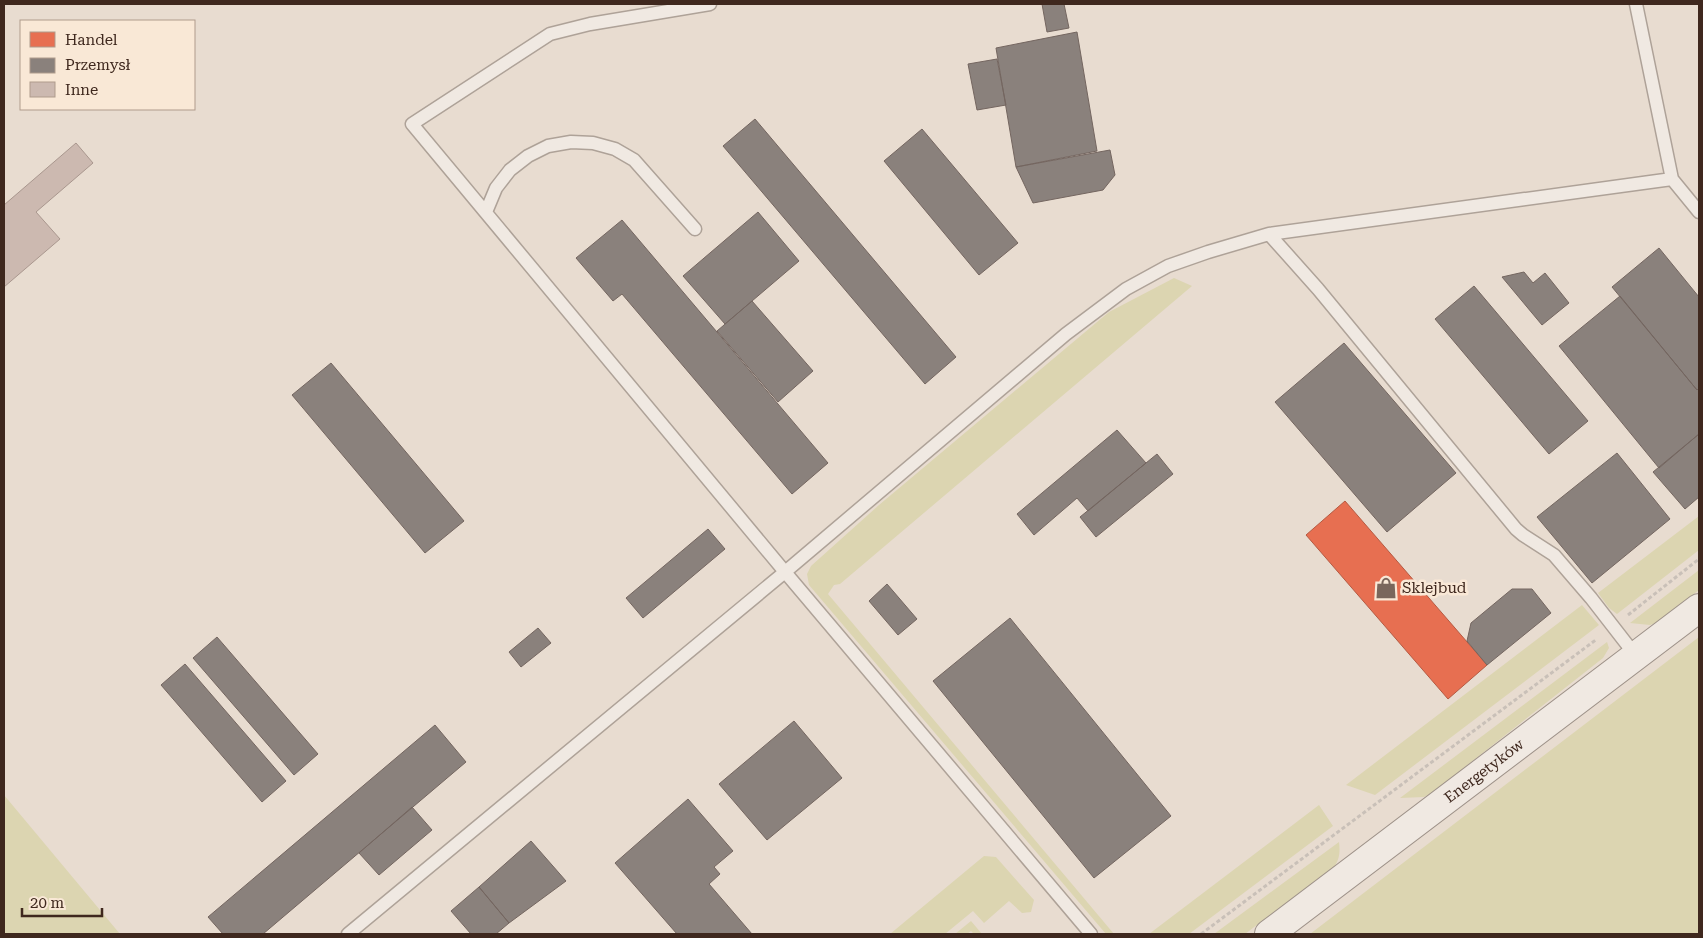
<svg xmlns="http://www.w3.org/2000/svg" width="1703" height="938" viewBox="0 0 1703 938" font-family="'Roboto Serif',serif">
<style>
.green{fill:#dcd5b1}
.shops{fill:#e76f51;stroke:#b55a42}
.industry{fill:#8a817c;stroke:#746660}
.building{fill:#ccb9b0;stroke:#a9978e}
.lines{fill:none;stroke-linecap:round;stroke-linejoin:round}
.service-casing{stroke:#aea298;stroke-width:15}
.secondary-casing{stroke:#9d9188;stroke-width:30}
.path{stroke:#c9c0b8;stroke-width:3;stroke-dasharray:4 2.5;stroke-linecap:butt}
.service{stroke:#f0e9e2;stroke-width:12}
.secondary{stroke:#f0e9e2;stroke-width:28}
.labels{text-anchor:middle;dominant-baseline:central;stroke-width:5;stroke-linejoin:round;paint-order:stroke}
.poi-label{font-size:15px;fill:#3f281e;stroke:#f9e8d6;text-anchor:start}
.street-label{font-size:15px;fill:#3f281e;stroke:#f9e8d6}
</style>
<rect width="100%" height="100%" fill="#e8dcd0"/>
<path class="green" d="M 1174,278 L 1192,286 L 840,584 L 834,585 L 828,594 L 1114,934 L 1106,934 L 809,585 L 807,574 L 811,566 L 879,505 L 1109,312 Z
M 1699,516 L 1699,550 L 1617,614 L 1609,608 L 1598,593 Z
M 1699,570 L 1699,590 L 1656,623 L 1650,625 L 1630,623 Z
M 1582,605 L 1599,625 L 1375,795 L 1346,785 Z
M 1699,637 L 1699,934 L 1310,934 Z
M 1607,642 L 1609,648 L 1603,658 L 1432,793 L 1424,797 L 1400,798 Z
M 4,795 L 9,801 L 120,934 L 4,934 Z
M 1319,805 L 1333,826 L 1189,934 L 1149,934 Z
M 1339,842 C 1340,851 1340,858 1335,866 L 1245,934 L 1214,934 Z
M 984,856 L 996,857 L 1034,900 L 1031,912 L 1022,913 L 1009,901 L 984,923 L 973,911 L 945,934 L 890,934 Z
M 971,921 L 982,934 L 974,934 L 971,931 L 967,934 L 955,934 Z"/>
<path class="shops" d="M 1345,501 L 1487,665 L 1448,699 L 1306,535 Z"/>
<path class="industry" d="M 1042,4 L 1064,4 L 1069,28 L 1047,32 Z
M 1077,32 L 1097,151 L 1016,167 L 996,48 Z
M 997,59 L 1006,105 L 977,110 L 968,64 Z
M 755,119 L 956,357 L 925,384 L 723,146 Z
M 922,129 L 1018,243 L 979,275 L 884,161 Z
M 1110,150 L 1115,175 L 1103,190 L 1033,203 L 1016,167 Z
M 758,212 L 799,261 L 725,324 L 683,276 Z
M 622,220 L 828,463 L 792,494 L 622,294 L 613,301 L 576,258 Z
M 1659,248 L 1699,297 L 1699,388 L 1697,390 L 1612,287 Z
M 1524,272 L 1533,283 L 1545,273 L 1569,303 L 1542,325 L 1502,277 Z
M 1474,286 L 1588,421 L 1549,454 L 1435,319 Z
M 1620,296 L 1697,390 L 1699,388 L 1699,434 L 1659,468 L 1559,346 Z
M 752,301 L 813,371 L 778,402 L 717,331 Z
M 1344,343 L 1456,473 L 1387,532 L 1275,402 Z
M 331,363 L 464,521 L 425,553 L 292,395 Z
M 1117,430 L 1146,463 L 1088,511 L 1077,498 L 1034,535 L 1017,514 Z
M 1699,434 L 1699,497 L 1685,509 L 1653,472 Z
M 1617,453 L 1670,519 L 1592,583 L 1537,517 Z
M 1157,454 L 1173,474 L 1096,537 L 1080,517 Z
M 708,529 L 725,549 L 643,618 L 626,598 Z
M 887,584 L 917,619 L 898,635 L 869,601 Z
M 1512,589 L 1532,589 L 1551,613 L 1487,665 L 1467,641 L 1471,623 Z
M 1010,618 L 1171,816 L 1094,878 L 933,681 Z
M 538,628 L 551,643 L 521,667 L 509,652 Z
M 217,637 L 318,754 L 294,775 L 193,658 Z
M 185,664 L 286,781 L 262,802 L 161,685 Z
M 794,721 L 842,778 L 767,840 L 719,784 Z
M 435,725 L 466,762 L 263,934 L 223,934 L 208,917 Z
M 688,799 L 733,851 L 714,867 L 720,874 L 709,884 L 752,934 L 677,934 L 615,863 Z
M 412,807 L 432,830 L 379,875 L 359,853 Z
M 531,841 L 566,881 L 509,923 L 479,887 Z
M 479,887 L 509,923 L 496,934 L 471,934 L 451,911 Z"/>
<path class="building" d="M 76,143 L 93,163 L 36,212 L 60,239 L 4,287 L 4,205 Z"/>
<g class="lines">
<g class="service-casing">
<path id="service" d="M 710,4 L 590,24 L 550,34 L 412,124 L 785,572 L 1091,934
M 1636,4 L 1672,179 L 1699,212
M 486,212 L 496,188 L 510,170 L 528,156 L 548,146 L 571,142 L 593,143 L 615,149 L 634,160 L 695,229
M 1269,234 L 1318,289 L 1516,529 L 1523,535 L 1554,555 L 1591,598 L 1636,656
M 348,934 L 785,572 L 1066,334 L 1126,289 L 1168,266 L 1208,252 L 1269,234 L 1672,179"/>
</g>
<g class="secondary-casing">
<g id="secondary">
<path id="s1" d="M 1269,934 L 1699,608"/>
</g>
</g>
<path class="path" d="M 1628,615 L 1699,559
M 1201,934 L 1597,639"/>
<use href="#service" class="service"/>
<use href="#secondary" class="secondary"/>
</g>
<defs>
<g id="shop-bare" transform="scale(1.725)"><path d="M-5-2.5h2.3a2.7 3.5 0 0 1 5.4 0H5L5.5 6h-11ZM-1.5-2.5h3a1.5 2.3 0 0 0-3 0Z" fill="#7a675c" stroke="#f9e8d6" stroke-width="2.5" paint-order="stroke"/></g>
</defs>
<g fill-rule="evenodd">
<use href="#shop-bare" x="1386" y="588"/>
</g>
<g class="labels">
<g class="poi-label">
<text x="1402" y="588">Sklejbud</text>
</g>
<g class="street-label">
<text stroke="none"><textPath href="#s1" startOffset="270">Energetyków</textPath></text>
</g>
</g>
<rect width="1703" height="938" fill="none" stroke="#3f281e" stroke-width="10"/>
<rect x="20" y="20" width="175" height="90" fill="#f9e8d6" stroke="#af9b8c"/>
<rect x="30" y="32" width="25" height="15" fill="#e76f51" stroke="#af9b8c"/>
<text x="65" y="45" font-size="15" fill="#3f281e">Handel</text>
<rect x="30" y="58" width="25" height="15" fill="#8a817c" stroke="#af9b8c"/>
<text x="65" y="70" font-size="15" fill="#3f281e">Przemysł</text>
<rect x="30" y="82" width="25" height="15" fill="#ccb9b0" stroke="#af9b8c"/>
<text x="65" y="95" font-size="15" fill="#3f281e">Inne</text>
<path d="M22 908v8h80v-8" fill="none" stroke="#3f281e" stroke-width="2.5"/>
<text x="30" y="908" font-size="15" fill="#3f281e" stroke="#f9e8d6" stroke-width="4" paint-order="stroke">20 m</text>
</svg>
